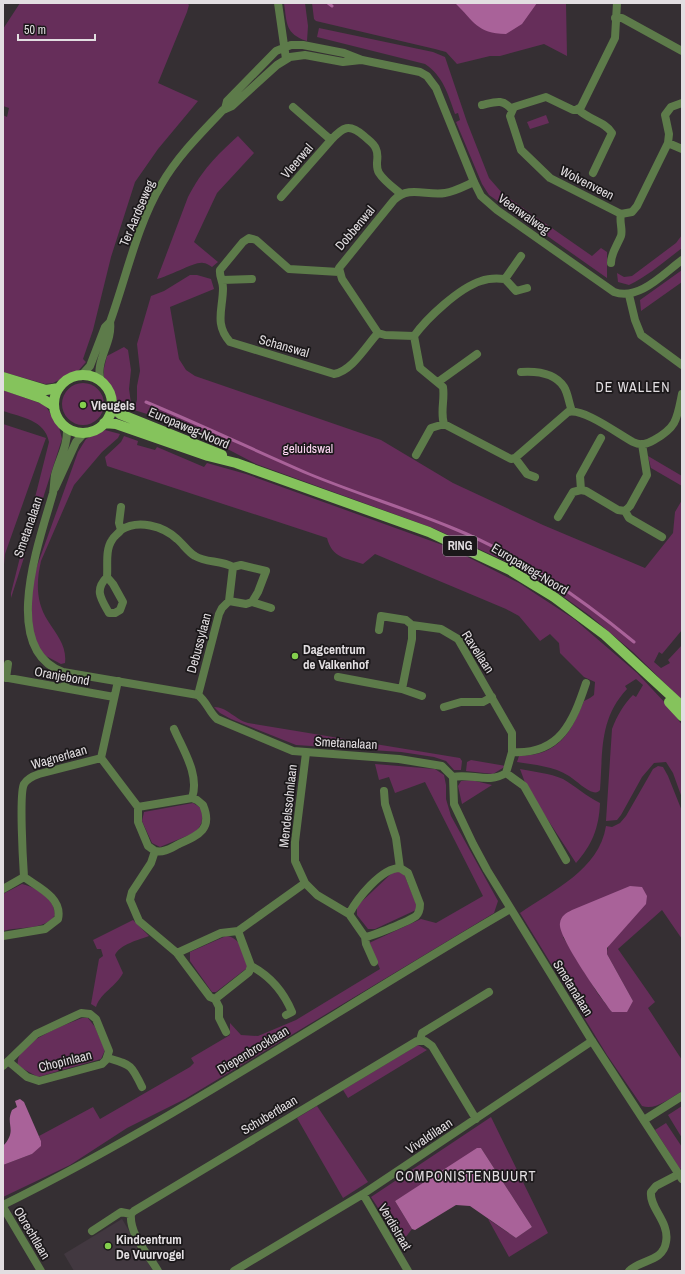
<svg xmlns="http://www.w3.org/2000/svg" width="685" height="1274" viewBox="0 0 685 1274" font-family="'Archivo Narrow',sans-serif">
<style>
.built{fill:#423840}
.green{fill:#662e5a;fill-rule:evenodd}
.water{fill:#a96299}
.lines{fill:none;stroke-linecap:round;stroke-linejoin:round}
.stream{stroke:#a96299;stroke-width:3}
.minor{stroke:#5d7b4a;stroke-width:8}
.tertiary{stroke:#5d7b4a;stroke-width:8}
.primary{stroke:#85c35c;stroke-width:10}
.poi-dot{fill:#84cf4d;stroke:#1b181a;stroke-width:1.5}
.labels{text-anchor:middle;dominant-baseline:central;stroke-width:3.5;stroke-linejoin:round;paint-order:stroke}
.shield{fill:#1b181a;stroke:#a6a3a5;stroke-width:1}
.shield-label{font-size:12px;font-weight:bold;fill:#e2dee1}
.street-label{font-size:13px;fill:#e2dee1;stroke:#1b181a}
.poi-label{font-size:13px;font-weight:bold;fill:#e2dee1;stroke:#1b181a;text-anchor:start}
.park-label{font-size:13px;fill:#fed6f3;stroke:#1b181a}
.neighbourhood-label{font-size:14px;letter-spacing:1px;fill:#e2dee1;stroke:#1b181a}
</style>
<rect width="100%" height="100%" fill="#352f33"/>
<path class="built" d="M 122,1219 L 153,1271 L 74,1271 L 64,1254 Z"/>
<path class="green" d="M 20,3 L 187,3 L 189,5 L 187,12 L 158,83 L 198,101 L 158,149 L 135,182 L 111,257 L 93,330 L 83,359 L 86,362 L 79,370 L 53,383 L 45,384 L 3,372 L 3,115 L 7,117 L 9,108 L 3,106 L 3,29 Z
M 284,3 L 305,3 L 308,26 L 307,41 C 285,34 287,23 284,3 Z
M 312,3 L 566,3 L 567,56 L 544,44 L 500,56 L 490,56 L 457,64 L 446,52 L 435,49 L 316,21 L 314,19 Z
M 319,28 L 433,52 L 445,57 L 467,122 L 489,178 L 503,194 L 592,256 L 601,248 L 607,252 L 607,278 L 489,195 L 482,184 L 456,122 L 460,120 L 458,113 L 455,114 C 448,94 443,76 425,64 L 317,37 Z
M 546,115 L 549,123 L 530,129 L 527,122 Z
M 238,136 L 254,153 L 217,193 L 194,242 L 218,262 L 212,267 C 209,265 206,263 203,263 C 196,261 168,277 157,279 L 188,197 C 203,169 215,157 238,136 Z
M 682,235 L 682,248 C 665,261 648,276 629,285 L 618,282 L 617,273 L 624,277 L 632,276 L 676,243 Z
M 682,270 L 682,282 L 641,311 L 640,300 Z
M 190,275 L 197,275 L 211,279 L 214,289 L 170,307 L 179,359 L 186,370 L 195,376 L 381,440 L 453,483 L 543,525 L 645,568 L 673,533 L 675,512 L 682,500 L 682,630 L 662,654 L 659,652 L 654,662 L 661,668 L 670,663 L 668,660 L 682,645 L 682,700 L 633,652 L 589,615 L 550,587 L 505,561 L 433,528 L 256,464 L 216,443 L 217,440 L 200,431 L 189,430 L 156,418 L 157,414 L 148,411 L 147,414 L 134,410 L 137,400 L 137,386 L 140,371 L 137,344 L 151,296 L 164,291 Z
M 124,347 L 128,350 L 131,370 L 129,389 L 131,403 L 129,409 L 117,403 L 104,377 L 104,368 L 107,356 Z
M62 404a21 21 0 1 1 42 0a21 21 0 1 1-42 0Z
M 3,390 L 45,405 L 59,427 L 62,439 L 11,598 L 11,593 L 49,442 C 45,420 21,417 3,411 Z
M 3,424 L 46,438 L 5,554 L 3,575 Z
M 105,430 L 120,434 L 118,438 L 102,452 L 74,485 L 41,561 C 36,583 36,602 48,621 C 57,635 67,646 65,663 L 61,664 L 44,655 L 31,637 L 32,580 L 78,452 L 86,439 Z
M 124,436 L 138,441 L 137,445 L 155,450 L 157,447 L 204,467 L 207,463 L 246,474 L 448,547 L 519,583 L 574,619 L 637,673 L 669,707 L 682,725 L 682,798 L 673,773 L 666,762 L 654,763 L 642,777 L 621,815 L 617,820 L 606,821 L 612,729 C 617,716 623,705 633,695 L 636,697 L 643,685 L 636,679 L 625,686 L 627,689 C 599,719 603,751 600,790 C 594,799 576,780 569,776 C 554,766 534,765 517,762 L 519,756 C 559,755 570,734 584,701 L 590,698 L 594,695 L 595,682 L 584,677 L 560,653 L 559,643 L 550,634 L 540,641 L 519,616 L 506,609 L 375,554 L 363,564 C 346,558 332,558 327,538 L 107,466 L 105,457 L 121,442 Z
M 648,456 L 682,476 L 682,486 L 651,468 Z
M 214,707 C 227,707 236,720 248,723 L 460,758 L 462,761 L 461,770 L 454,770 L 446,761 L 434,757 L 401,752 L 296,745 L 231,719 L 220,713 Z
M 471,760 L 506,766 L 493,774 L 466,771 L 467,762 Z
M 375,764 L 435,769 L 444,775 L 446,785 L 446,799 L 451,816 L 498,901 L 494,913 L 185,1099 L 127,1128 L 70,1165 L 3,1197 L 3,1165 L 32,1154 L 41,1141 L 39,1136 L 93,1107 L 100,1119 L 190,1067 L 194,1063 L 191,1058 L 230,1035 L 230,1023 L 241,1035 L 258,1036 L 296,1020 L 380,969 L 369,943 L 421,919 L 436,923 L 483,896 L 425,782 L 395,793 L 389,777 L 379,780 Z
M 658,766 L 663,767 L 668,776 L 682,811 L 682,939 L 662,910 L 618,949 L 655,1002 L 648,1008 L 682,1060 L 682,1091 C 670,1098 655,1111 642,1106 L 607,1055 L 520,913 C 553,890 599,870 606,826 L 612,827 L 620,823 L 626,816 L 653,769 ZM 628,924 C 620,932 607,941 607,954 L 633,1001 L 612,1012 L 598,994 L 563,937 Z
M 520,769 C 535,772 549,773 563,779 C 575,786 586,796 600,803 C 599,828 592,845 576,863 L 527,788 Z
M 471,780 L 492,785 L 462,804 L 458,786 L 461,781 Z
M 193,803 L 201,808 C 203,819 203,825 194,833 L 160,847 L 152,843 L 142,821 L 144,812 Z
M 398,871 L 404,874 L 417,906 L 416,910 L 375,929 L 368,929 L 357,915 L 357,906 L 392,873 Z
M 22,884 C 37,888 54,897 55,915 C 45,931 19,926 3,931 L 3,894 Z
M 133,920 L 149,936 C 139,940 120,944 115,955 L 123,973 C 116,987 101,992 96,1007 L 91,1004 L 99,959 L 103,956 L 101,949 L 97,949 L 93,940 Z
M 226,936 C 239,936 248,956 247,968 L 216,992 L 212,992 L 190,961 L 190,952 Z
M 82,1018 L 88,1018 L 95,1027 L 105,1050 L 101,1059 L 38,1077 L 18,1066 C 13,1043 65,1025 82,1018 Z
M 418,1045 L 427,1050 L 348,1098 L 343,1090 Z
M 317,1106 L 368,1182 L 343,1198 L 297,1118 Z
M 682,1106 L 682,1138 L 668,1115 Z
M 491,1117 L 548,1233 L 509,1257 L 488,1219 L 516,1238 L 532,1227 L 481,1148 L 395,1201 L 412,1229 L 401,1243 L 371,1197 Z
M 666,1123 L 682,1147 L 682,1168 L 680,1169 L 655,1130 Z"/>
<path class="water" d="M 455,3 L 537,3 L 522,24 L 506,34 C 476,33 475,22 455,3 Z
M 630,886 L 642,887 L 647,896 L 646,904 L 607,948 L 607,954 L 633,1001 L 627,1012 L 612,1012 C 602,999 557,936 560,923 C 561,916 566,913 572,910 Z
M 20,1099 L 24,1102 L 41,1141 L 41,1146 L 32,1154 L 3,1165 L 3,1146 C 18,1130 5,1125 12,1110 L 17,1107 L 15,1101 Z
M 477,1148 L 481,1148 L 532,1227 L 516,1238 L 470,1206 L 456,1205 L 415,1230 L 412,1229 L 395,1201 Z"/>
<g class="lines">
<path class="stream" d="M 328,3 L 332,6
M 146,402 C 201,425 254,450 309,474 C 355,493 404,508 450,527 C 518,554 578,596 634,642"/>
<path class="minor" d="M 617,3 L 615,38 L 581,107 L 576,110 L 573,110 L 546,97 L 514,107 L 510,116 L 521,150 L 550,178 L 621,214
M 615,18 L 622,18 L 682,51
M 482,105 C 495,102 503,98 512,110
M 293,107 L 331,140
M 578,109 C 588,120 605,121 612,133 L 593,173
M 668,143 L 669,134 L 665,115 L 671,107 L 682,103
M 474,182 C 465,186 454,192 445,193 C 426,196 409,185 394,200 L 339,268 L 342,279 L 378,333 L 385,335 L 414,336 L 420,368 L 443,387 C 445,400 440,412 444,424 L 511,459 L 515,458 L 568,412 C 584,408 618,434 633,442 C 641,446 647,444 654,440 C 677,427 677,419 682,394
M 281,197 L 331,140 C 343,127 349,123 364,136 C 368,140 374,143 376,149 C 380,157 374,165 379,173 C 384,181 394,188 401,194
M 611,263 C 611,253 617,246 621,236 C 623,229 619,222 621,214 L 632,212 L 637,206 L 668,143 L 682,149
M 339,272 L 289,269 L 256,240 L 249,238 L 243,242 L 220,270 C 219,276 223,281 223,288 C 223,309 214,324 230,342 L 334,374 C 352,371 366,346 378,333
M 505,279 L 521,256
M 222,280 L 252,279
M 629,295 L 635,320 L 641,335 L 682,365
M 414,336 C 427,318 459,288 481,281 C 489,278 497,278 505,279 L 516,291 L 527,288
M 521,372 C 536,371 555,373 564,387 C 568,393 569,404 572,411
M 438,382 L 477,354
M 416,455 L 431,428 L 444,424
M 515,458 L 527,474 L 535,477
M 581,490 L 586,491 L 618,510 L 625,511 L 629,518 L 662,537
M 625,511 L 630,506 L 647,475 L 642,444
M 558,517 L 573,492 L 581,490 L 580,476 L 601,438
M 121,530 C 138,519 163,526 177,539 C 183,544 188,552 195,556 C 206,563 221,560 233,567 L 241,565 L 266,571 L 258,592 L 252,602
M 107,577 L 113,584 L 123,602 L 120,610 L 115,613 L 109,613 C 101,599 94,590 107,577 C 108,566 105,550 112,540 C 114,536 118,534 121,530 L 119,523 L 121,507
M 229,601 L 246,604 L 252,602 L 271,608
M 379,630 L 381,616 L 406,620 L 412,625 L 441,629 L 458,639 L 512,733 L 512,752 C 560,755 573,722 586,683
M 3,677 L 114,697
M 338,677 L 402,689 L 412,639 L 412,625
M 6,678 L 8,664
M 118,681 L 101,758 L 138,807 L 138,822 L 148,846 L 155,851 L 151,863 L 132,892 L 130,900 L 139,921 L 177,953 L 210,997 L 215,999 L 219,1007 L 219,1018 L 226,1032
M 65,688 L 67,673
M 402,689 L 422,696
M 198,695 L 219,614 L 222,608 L 229,601 L 233,567
M 444,707 L 461,702 L 483,702 L 492,697
M 512,752 L 506,773 L 524,786 L 566,860
M 306,753 L 295,842 L 295,861 L 305,883 L 317,895 L 349,914
M 453,777 C 471,773 489,784 506,773
M 138,807 L 192,798
M 155,851 C 164,853 171,848 179,844 C 199,835 213,829 203,805 L 197,800 L 192,798 C 200,775 183,750 174,729
M 3,889 L 24,877 C 23,862 19,793 24,784 C 27,779 33,776 39,774 L 101,758
M 3,936 L 45,929 L 58,919 C 63,898 38,887 24,877
M 365,937 C 373,936 409,921 416,916 C 419,913 420,908 420,904 L 408,873 L 400,868 L 396,838 L 385,804 L 384,791
M 177,953 L 221,933 L 238,931 L 305,883
M 374,962 L 366,944 L 365,937 L 349,914 C 357,899 381,868 400,868
M 251,966 C 270,976 284,993 292,1012 L 286,1015
M 215,999 L 249,972 L 251,966 L 238,931
M 420,1040 L 422,1033 L 489,992
M 108,1058 C 131,1065 131,1064 142,1087
M 3,1066 L 36,1034 L 81,1013 L 90,1014 L 96,1019 L 109,1051 L 106,1060 L 102,1064 L 39,1081 L 27,1077 L 8,1061
M 644,1120 L 682,1096
M 363,1194 L 408,1271
M 3,1207 L 41,1271
M 92,1231 L 121,1212 L 131,1214
M 158,1271 C 148,1254 129,1234 131,1214 L 134,1211 L 417,1041 L 425,1041 L 432,1046 L 476,1119
M 234,1271 L 363,1194 L 592,1041
M 629,1271 C 641,1259 663,1262 666,1242 C 670,1222 649,1208 651,1192 L 656,1186 L 679,1174"/>
<path class="tertiary" d="M 278,3 L 286,59
M 225,109 L 227,101 L 276,51 L 291,45 L 303,45 L 344,53 L 362,60 L 420,72 L 427,76 L 436,88 L 474,182 L 481,196 L 497,210 L 614,292 C 639,301 663,274 682,260
M 81,376 L 90,366 L 105,327 L 110,322
M 101,382 C 94,361 113,343 110,322 C 126,278 137,225 161,185 C 177,157 200,134 223,110 L 232,106 L 277,65 L 290,57 L 305,55 L 343,62 L 361,60
M 67,428 C 68,446 59,459 55,475 C 54,481 54,488 53,493 C 38,545 0,649 63,672 L 198,695 C 207,702 209,712 217,719 L 293,751 L 399,759 L 442,766 L 453,777 L 454,804 L 473,844 L 487,870 L 592,1041 L 682,1179
M 55,488 L 76,442 L 84,433
M 3,1205 C 179,1118 341,1007 510,909"/>
<path class="primary" d="M54 404a29 29 0 1 1 58 0a29 29 0 1 1-58 0Z
M 3,377 L 46,390 L 59,388
M 3,385 L 41,398 L 54,406
M 111,406 L 120,414 L 222,455
M 104,423 L 116,424 L 208,456 L 236,463 L 429,532 L 510,570 L 554,597 L 605,635 L 682,706
M 669,702 L 682,716"/>
</g>
<g class="poi-dot">
<circle cx="83" cy="405" r="4"/>
<circle cx="295" cy="656" r="4"/>
<circle cx="108" cy="1246" r="4"/>
</g>
<g class="labels">
<rect class="shield" x="443" y="536" width="34" height="20" rx="3"/>
<g class="shield-label">
<text x="460" y="546">RING</text>
</g>
<g class="street-label">
<text transform="translate(297 161) rotate(-49)">Vleerwal</text>
<text transform="translate(587 183) rotate(27)">Wolvenveen</text>
<text transform="translate(137 213) rotate(-67)">Ter Aardseweg</text>
<text transform="translate(524 214) rotate(35)">Veenwalweg</text>
<text transform="translate(355 228) rotate(-50)">Dobbenwal</text>
<text transform="translate(284 346) rotate(16)">Schanswal</text>
<text transform="translate(189 428) rotate(23)">Europaweg-Noord</text>
<text transform="translate(28 527) rotate(-71)">Smetanalaan</text>
<text transform="translate(530 569) rotate(31)">Europaweg-Noord</text>
<text transform="translate(199 643) rotate(-75)">Debussylaan</text>
<text transform="translate(478 652) rotate(57)">Ravellaan</text>
<text transform="translate(62 676) rotate(10)">Oranjebond</text>
<text transform="translate(346 743) rotate(3)">Smetanalaan</text>
<text transform="translate(59 757) rotate(-16)">Wagnerlaan</text>
<text transform="translate(288 806) rotate(-84)">Mendelssohnlaan</text>
<text transform="translate(573 988) rotate(58)">Smetanalaan</text>
<text transform="translate(253 1050) rotate(-31)">Diepenbrocklaan</text>
<text transform="translate(65 1061) rotate(-14)">Chopinlaan</text>
<text transform="translate(269 1115) rotate(-31)">Schubertlaan</text>
<text transform="translate(429 1136) rotate(-34)">Vivaldilaan</text>
<text transform="translate(395 1227) rotate(59)">Verdistraat</text>
<text transform="translate(32 1233) rotate(59)">Obrechtlaan</text>
</g>
<g class="poi-label">
<text x="91" y="405">Vleugels</text>
<text x="303" y="649">Dagcentrum<tspan x="303" dy="15">de Valkenhof</tspan></text>
<text x="116" y="1239">Kindcentrum<tspan x="116" dy="15">De Vuurvogel</tspan></text>
</g>
<g class="park-label">
<text x="308" y="448">geluidswal</text>
</g>
<g class="neighbourhood-label">
<text x="633" y="387">DE WALLEN</text>
<text x="466" y="1176">COMPONISTENBUURT</text>
</g>
</g>
<rect width="685" height="1274" fill="none" stroke="#e2dee1" stroke-width="8"/>
<path d="M18 34v6h77v-6" fill="none" stroke="#e2dee1" stroke-width="2"/>
<text x="24" y="34" font-size="12" fill="#e2dee1" stroke="#1b181a" stroke-width="3" paint-order="stroke">50 m</text>
</svg>
